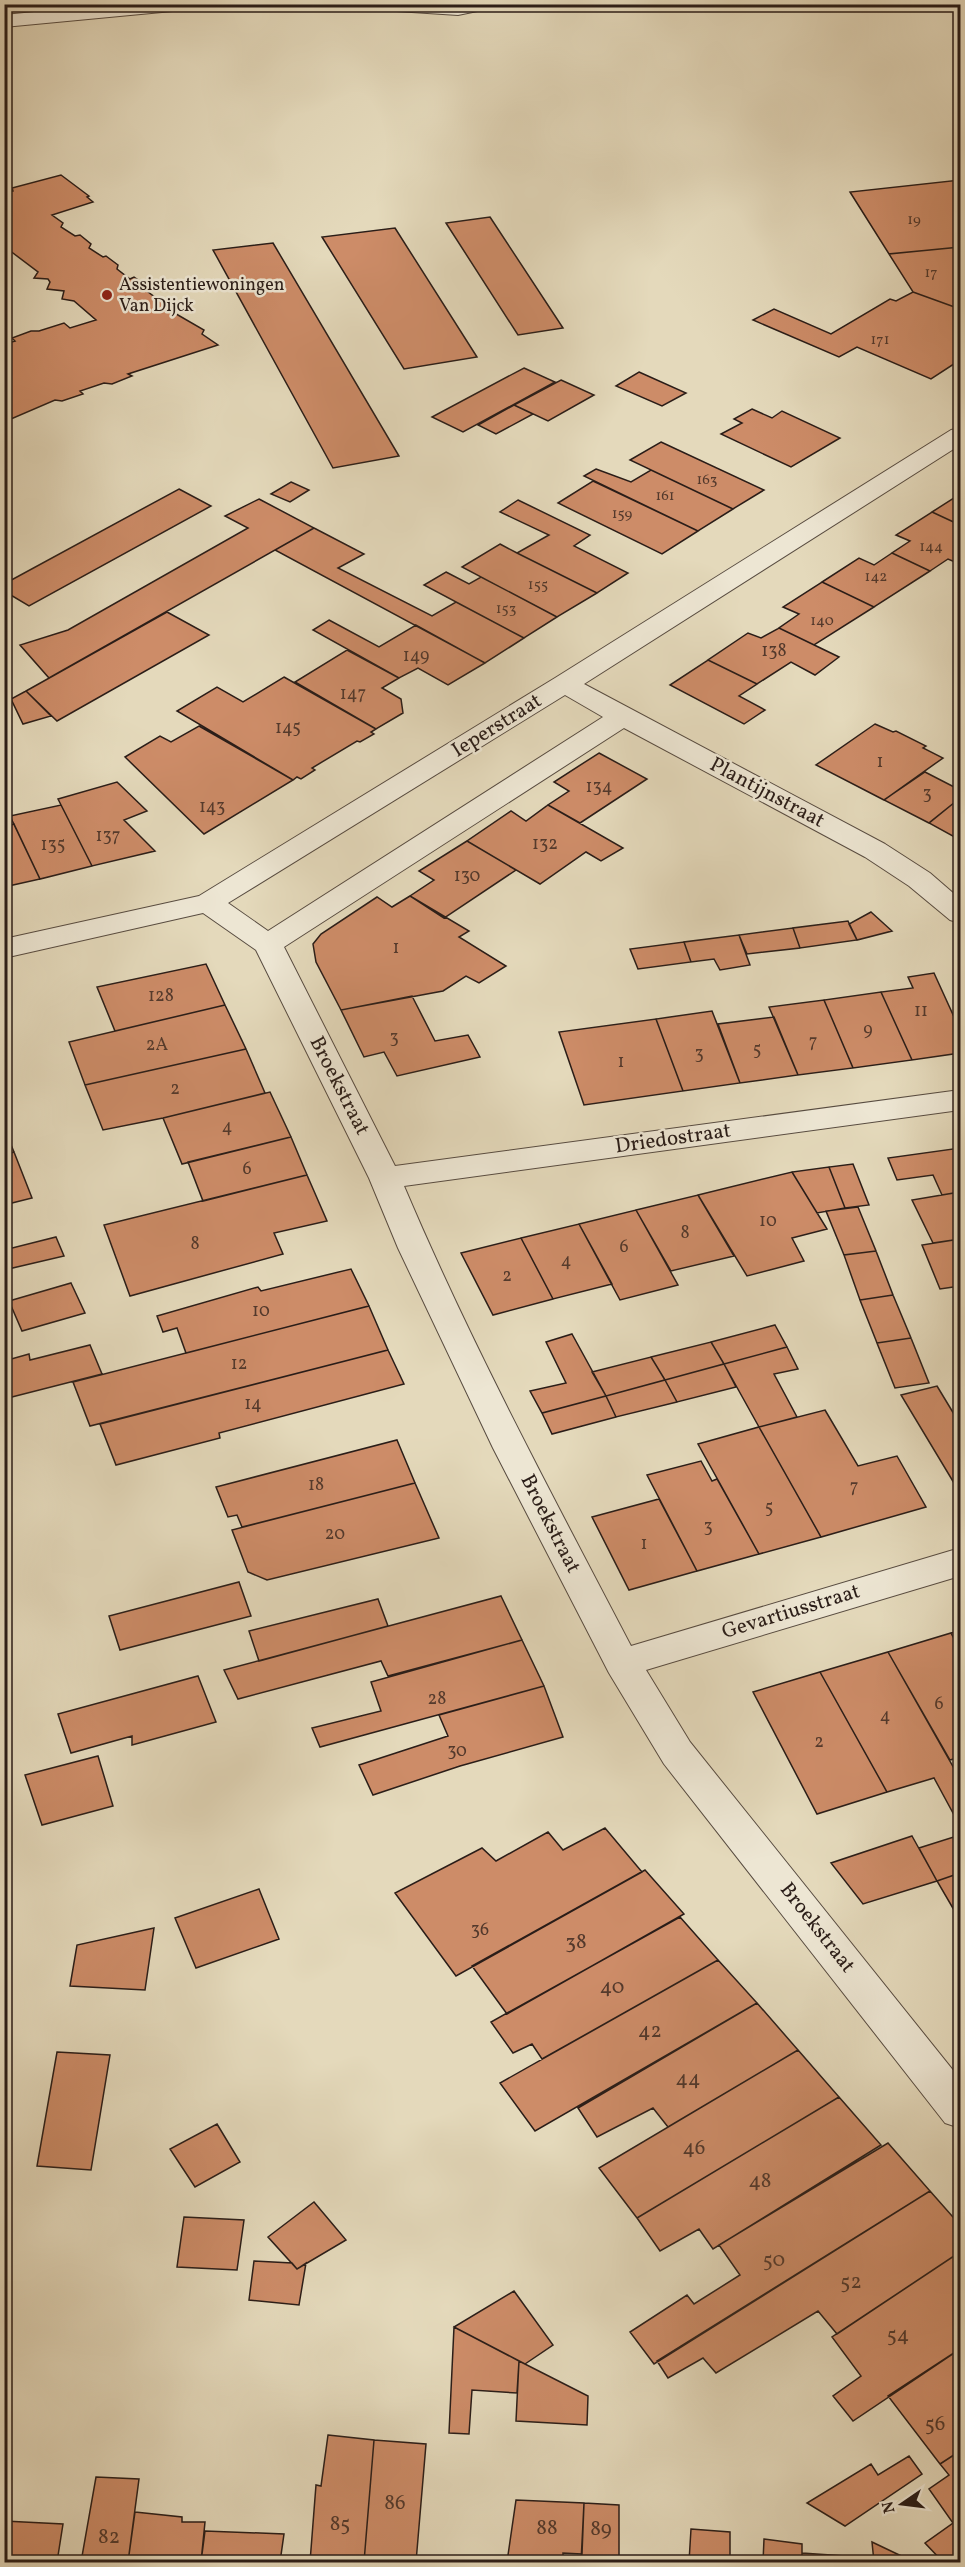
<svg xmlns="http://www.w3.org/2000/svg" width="965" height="2567" viewBox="0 0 965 2567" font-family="Vollkorn,serif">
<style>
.building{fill:#cd8c68;stroke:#2a1d18;stroke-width:1.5}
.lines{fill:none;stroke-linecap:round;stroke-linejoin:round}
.lane-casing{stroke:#584c41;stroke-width:2}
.street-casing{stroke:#584c41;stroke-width:2}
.lane{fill:#ede6d3;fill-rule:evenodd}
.street{fill:#ede6d3;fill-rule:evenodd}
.poi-dot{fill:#8f2418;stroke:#ede6d3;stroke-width:2}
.labels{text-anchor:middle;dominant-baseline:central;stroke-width:5;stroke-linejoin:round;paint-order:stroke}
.far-number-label{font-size:15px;fill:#53392c}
.far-poi-label{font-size:18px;fill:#2a1d18;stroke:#ede6d3;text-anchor:start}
.number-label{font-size:18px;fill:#53392c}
.street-label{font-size:21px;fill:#2a1d18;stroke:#ede6d3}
.near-number-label{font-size:21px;fill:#53392c}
</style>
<rect width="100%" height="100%" fill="#e4d9bb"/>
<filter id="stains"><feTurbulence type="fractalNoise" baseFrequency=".00333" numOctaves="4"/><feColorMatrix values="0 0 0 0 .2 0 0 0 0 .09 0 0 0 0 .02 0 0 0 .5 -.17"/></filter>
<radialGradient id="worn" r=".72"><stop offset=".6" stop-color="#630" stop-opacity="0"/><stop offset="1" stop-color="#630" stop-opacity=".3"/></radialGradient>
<path class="building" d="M 4,4 L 57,4 L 4,9 Z
M 61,175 L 89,196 L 87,197 L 93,202 L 52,215 L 63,223 L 61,227 L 75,236 L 80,235 L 91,244 L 89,248 L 103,257 L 106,256 L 118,265 L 117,269 L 130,279 L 134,277 L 147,286 L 144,289 L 159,300 L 162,298 L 174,308 L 171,311 L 204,330 L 202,334 L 218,345 L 128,374 L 132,376 L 112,384 L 104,383 L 80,391 L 83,394 L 62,401 L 55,400 L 11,419 L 4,418 L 4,344 L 15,341 L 12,338 L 31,331 L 39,331 L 64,323 L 70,328 L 96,320 L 74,301 L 62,299 L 64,291 L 47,289 L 50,282 L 48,279 L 34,278 L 38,272 L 9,250 L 4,252 L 4,193 L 13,191 L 12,188 Z
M 960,180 L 960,247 L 889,254 L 850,192 Z
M 490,217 L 563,328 L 518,335 L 446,223 Z
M 395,228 L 477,357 L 404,369 L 322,237 Z
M 273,243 L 399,456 L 333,468 L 213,250 Z
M 960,247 L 960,309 L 913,292 L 889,254 Z
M 913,292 L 960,309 L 960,360 L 931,379 L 857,347 L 839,357 L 753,320 L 774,309 L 831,334 L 890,299 L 896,301 Z
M 524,368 L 555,382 L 463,432 L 432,417 Z
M 639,372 L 686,393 L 662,406 L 616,386 Z
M 561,380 L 594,395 L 548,421 L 514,405 Z
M 514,405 L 533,414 L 496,434 L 478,425 Z
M 752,409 L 772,418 L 782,411 L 840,438 L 791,467 L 721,434 L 742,423 L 734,419 Z
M 661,442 L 764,490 L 733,509 L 630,460 Z
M 596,469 L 631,482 L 651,470 L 733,509 L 698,531 L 584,476 Z
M 593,481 L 698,531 L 662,554 L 558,503 Z
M 291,482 L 309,490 L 290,502 L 271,494 Z
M 179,489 L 211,506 L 29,606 L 4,591 L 4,584 Z
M 960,494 L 960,525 L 932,512 Z
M 259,499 L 314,528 L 49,678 L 20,645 L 68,630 L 248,528 L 225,516 Z
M 518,500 L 590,535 L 574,546 L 628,573 L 597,593 L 517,553 L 549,535 L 500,512 Z
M 932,512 L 960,525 L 960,564 L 948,559 L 930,571 L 892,553 L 910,541 L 896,535 Z
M 314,528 L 364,554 L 338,568 L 432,616 L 456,602 L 524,638 L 485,663 L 275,550 Z
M 500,544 L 517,553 L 597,593 L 557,617 L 462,567 Z
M 892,553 L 930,571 L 874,607 L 822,582 L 859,558 L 874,565 Z
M 446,572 L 469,584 L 481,577 L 557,617 L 524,638 L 424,585 Z
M 822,582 L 874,607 L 814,645 L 779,628 L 799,614 L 783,607 Z
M 167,612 L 209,635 L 57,721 L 26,691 Z
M 329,620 L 379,647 L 416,625 L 485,663 L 448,685 L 418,668 L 399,678 L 313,630 Z
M 779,628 L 839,657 L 815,675 L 791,662 L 757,684 L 708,660 L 748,633 L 761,638 Z
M 347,650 L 399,678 L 382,688 L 401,699 L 403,713 L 376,729 L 295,682 Z
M 708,660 L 757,684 L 739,696 L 765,710 L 744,724 L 670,685 Z
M 284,677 L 376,729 L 371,732 L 374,734 L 360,742 L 357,741 L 312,768 L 315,770 L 301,779 L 297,777 L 293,780 L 177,711 L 217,687 L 243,702 Z
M 26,691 L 51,716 L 23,724 L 11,699 Z
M 875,724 L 893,732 L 896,731 L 926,746 L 923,748 L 943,758 L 884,800 L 816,765 Z
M 199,726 L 293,780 L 204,834 L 125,757 L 160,736 L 171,742 Z
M 599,753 L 647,779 L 580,823 L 548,805 L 569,791 L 554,782 Z
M 925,772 L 960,790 L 960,798 L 929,823 L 884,800 Z
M 117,782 L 147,811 L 124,820 L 155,851 L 92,866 L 58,799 Z
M 960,798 L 960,840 L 929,823 Z
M 61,805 L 92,866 L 40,879 L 10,816 Z
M 548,805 L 623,848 L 601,861 L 586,852 L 540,884 L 467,841 L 511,811 L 526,821 Z
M 14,824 L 40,879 L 4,887 L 4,827 Z
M 467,841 L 516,870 L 444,918 L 410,896 L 434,880 L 419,871 Z
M 410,896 L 469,931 L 459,937 L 506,966 L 479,983 L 466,976 L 443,991 L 341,1010 L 316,962 L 313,944 L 321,934 L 377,897 L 392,907 Z
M 871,912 L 892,931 L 857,940 L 849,924 Z
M 848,921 L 857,940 L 800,948 L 793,928 Z
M 793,928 L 800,948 L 747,954 L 739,935 Z
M 739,935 L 750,965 L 720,970 L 714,959 L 691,962 L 684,942 Z
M 684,942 L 691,962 L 638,969 L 630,949 Z
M 206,964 L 225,1005 L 115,1031 L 97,987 Z
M 934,973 L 960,1030 L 960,1053 L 912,1060 L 881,992 L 913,988 L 908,977 Z
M 881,992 L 912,1060 L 853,1068 L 824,1000 Z
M 412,996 L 435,1041 L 468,1035 L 480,1057 L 397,1076 L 384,1052 L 364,1057 L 341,1010 Z
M 824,1000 L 853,1068 L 798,1075 L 769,1007 Z
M 225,1005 L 246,1049 L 85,1085 L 69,1042 Z
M 712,1011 L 740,1083 L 683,1091 L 656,1019 Z
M 774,1017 L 798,1075 L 740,1083 L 718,1024 Z
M 656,1019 L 683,1091 L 584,1105 L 559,1032 Z
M 246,1049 L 265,1093 L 163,1118 L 103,1130 L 85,1085 Z
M 270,1092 L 291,1137 L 182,1164 L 163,1118 Z
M 4,1128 L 14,1152 L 4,1155 Z
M 291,1137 L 307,1175 L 203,1201 L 188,1162 Z
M 960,1148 L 960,1192 L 942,1195 L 933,1175 L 897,1180 L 888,1158 Z
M 14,1152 L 32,1198 L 4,1205 L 4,1155 Z
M 853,1164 L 869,1205 L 845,1208 L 829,1167 Z
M 829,1167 L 845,1208 L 817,1213 L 792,1172 Z
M 792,1172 L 827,1229 L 792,1238 L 804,1261 L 747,1276 L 698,1195 Z
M 307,1175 L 327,1221 L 274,1233 L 283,1254 L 130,1296 L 104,1225 Z
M 960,1192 L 960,1239 L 933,1243 L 912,1200 Z
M 698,1195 L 734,1256 L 671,1271 L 636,1210 Z
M 858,1207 L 876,1251 L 844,1255 L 826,1211 Z
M 636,1210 L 678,1285 L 620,1300 L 579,1224 Z
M 579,1224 L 612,1284 L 553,1299 L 521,1238 Z
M 56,1237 L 64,1256 L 4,1270 L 4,1250 Z
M 521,1238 L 553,1299 L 493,1315 L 461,1253 Z
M 960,1239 L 960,1286 L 940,1289 L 922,1245 Z
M 876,1251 L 893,1295 L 860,1300 L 844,1255 Z
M 351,1269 L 369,1306 L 186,1353 L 177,1328 L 163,1332 L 157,1316 L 258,1287 L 261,1291 Z
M 71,1283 L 85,1313 L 22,1331 L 9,1301 Z
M 893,1295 L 911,1338 L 877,1343 L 860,1300 Z
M 369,1306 L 388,1350 L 90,1426 L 73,1382 Z
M 775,1325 L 787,1347 L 724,1364 L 711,1342 Z
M 572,1334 L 606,1396 L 542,1413 L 530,1391 L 566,1383 L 546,1342 Z
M 911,1338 L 929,1383 L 895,1388 L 877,1343 Z
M 711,1342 L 724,1364 L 665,1380 L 651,1357 Z
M 90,1345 L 102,1374 L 4,1399 L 4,1361 L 29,1354 L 30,1360 Z
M 787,1347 L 798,1369 L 774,1374 L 797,1417 L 759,1427 L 724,1364 Z
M 388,1350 L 404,1384 L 219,1433 L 220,1438 L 116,1465 L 100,1424 Z
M 651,1357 L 665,1380 L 606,1396 L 592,1372 Z
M 724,1364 L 736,1387 L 677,1402 L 665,1380 Z
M 665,1380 L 677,1402 L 616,1417 L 606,1396 Z
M 937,1386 L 960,1424 L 960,1493 L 901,1395 Z
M 606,1396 L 616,1417 L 552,1434 L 542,1413 Z
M 825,1410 L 858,1466 L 897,1456 L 926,1507 L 821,1537 L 759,1427 Z
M 759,1427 L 821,1537 L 759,1554 L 698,1444 Z
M 397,1440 L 415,1483 L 242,1527 L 237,1515 L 228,1517 L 216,1487 Z
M 701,1461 L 712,1481 L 717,1479 L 759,1554 L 697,1571 L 647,1475 Z
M 415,1483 L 439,1538 L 267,1580 L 248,1572 L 232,1530 Z
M 659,1499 L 697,1571 L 629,1590 L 592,1517 Z
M 239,1582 L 251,1616 L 120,1650 L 109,1616 Z
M 501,1596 L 522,1640 L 388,1676 L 381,1661 L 238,1699 L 224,1670 Z
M 378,1599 L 388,1626 L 259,1661 L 249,1631 Z
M 960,1631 L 960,1650 L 951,1633 Z
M 951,1633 L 960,1650 L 960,1757 L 950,1760 L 888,1652 Z
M 522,1640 L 544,1686 L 320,1747 L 312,1728 L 381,1711 L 371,1682 Z
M 888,1652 L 960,1779 L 960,1826 L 934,1778 L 887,1792 L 820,1672 Z
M 820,1672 L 887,1792 L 817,1814 L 753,1692 Z
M 198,1676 L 216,1722 L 132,1745 L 132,1736 L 71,1753 L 58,1714 Z
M 544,1686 L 563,1737 L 460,1766 L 373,1795 L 359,1765 L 448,1736 L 439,1715 Z
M 98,1756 L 113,1806 L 42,1825 L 25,1775 Z
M 605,1828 L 642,1872 L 456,1976 L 395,1893 L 482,1848 L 496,1861 L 548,1832 L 563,1850 Z
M 960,1835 L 960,1873 L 937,1881 L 919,1848 Z
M 912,1836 L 937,1881 L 863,1904 L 831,1863 Z
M 645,1870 L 684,1914 L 507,2014 L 472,1966 Z
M 960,1873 L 960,1908 L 954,1910 L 937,1881 Z
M 259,1889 L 279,1939 L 196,1968 L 175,1918 Z
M 680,1917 L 718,1960 L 542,2059 L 532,2044 L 513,2053 L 491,2022 Z
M 154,1928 L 145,1990 L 70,1986 L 77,1945 Z
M 718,1960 L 757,2003 L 535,2131 L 500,2083 Z
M 757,2003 L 798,2050 L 668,2127 L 653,2108 L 597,2137 L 578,2108 Z
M 798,2050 L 839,2097 L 637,2218 L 599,2168 Z
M 57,2052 L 110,2055 L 91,2170 L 37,2166 Z
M 839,2097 L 881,2145 L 713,2249 L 699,2229 L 660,2251 L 637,2218 Z
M 217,2124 L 240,2162 L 195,2187 L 170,2149 Z
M 888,2143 L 930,2191 L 654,2364 L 630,2332 L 687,2295 L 694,2304 L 740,2275 L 719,2245 Z
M 930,2191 L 960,2225 L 960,2252 L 837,2334 L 818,2311 L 716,2373 L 703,2358 L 668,2378 L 657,2361 Z
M 314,2202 L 346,2240 L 297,2269 L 268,2237 Z
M 184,2217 L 244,2220 L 237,2270 L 177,2267 Z
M 960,2252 L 960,2349 L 853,2421 L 833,2396 L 861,2376 L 832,2337 Z
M 254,2261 L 292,2263 L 297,2269 L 306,2263 L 299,2305 L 249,2300 Z
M 514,2291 L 553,2345 L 525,2364 L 454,2327 Z
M 454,2327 L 519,2361 L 517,2393 L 472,2390 L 469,2434 L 449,2433 Z
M 960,2349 L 960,2451 L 940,2464 L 888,2396 Z
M 519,2361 L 588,2396 L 587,2425 L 516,2421 Z
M 328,2435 L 374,2440 L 364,2562 L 310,2562 L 316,2485 L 321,2486 Z
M 374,2440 L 426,2444 L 416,2562 L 364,2562 Z
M 960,2451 L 960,2558 L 953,2562 L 943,2562 L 925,2543 L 953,2523 L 929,2489 L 949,2475 L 940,2464 Z
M 909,2456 L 922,2474 L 845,2526 L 807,2503 L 871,2464 L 878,2475 Z
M 96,2477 L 139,2479 L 128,2562 L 81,2562 Z
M 516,2500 L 584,2503 L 582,2554 L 563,2553 L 563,2562 L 507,2562 Z
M 584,2503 L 619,2505 L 619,2562 L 581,2562 Z
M 135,2512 L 182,2517 L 182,2522 L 205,2522 L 201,2562 L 128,2562 Z
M 4,2521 L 63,2524 L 57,2562 L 4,2562 Z
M 691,2529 L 730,2532 L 730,2562 L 689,2562 Z
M 205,2531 L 284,2534 L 280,2562 L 201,2562 Z
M 764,2539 L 802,2544 L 802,2562 L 763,2562 Z
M 872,2542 L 914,2562 L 874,2562 Z
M 802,2553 L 874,2558 L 874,2562 L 802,2562 Z"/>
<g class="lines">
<g class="lane-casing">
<path id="lane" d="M 114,4 L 193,4 L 190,8 L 183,10 L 4,27 L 4,15 Z
M 371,4 L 495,4 L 492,8 L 458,15 L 381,10 L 374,8 Z"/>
</g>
<g class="street-casing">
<path id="street" d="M 960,428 L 960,445 L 584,684 L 885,844 L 930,873 L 960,899 L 960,923 L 950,920 L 909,886 L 865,857 L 624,728 L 284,947 L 395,1166 L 960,1090 L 960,1110 L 404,1186 C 471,1344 552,1495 631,1646 L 960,1548 L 960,1576 L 646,1670 L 690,1742 L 960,2079 L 960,2128 L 945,2123 L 664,1764 L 609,1673 L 493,1448 L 398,1248 L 369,1178 L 256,950 L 203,913 L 4,958 L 4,939 L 199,896 L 555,678 L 951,430 ZM 565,695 L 603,717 L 268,931 L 228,903 Z"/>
</g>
<use href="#lane" class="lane"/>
<use href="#street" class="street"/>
</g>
<circle class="poi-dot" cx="107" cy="295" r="6"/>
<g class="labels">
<g class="far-number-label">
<text x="914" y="220">19</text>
<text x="931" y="273">17</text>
<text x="880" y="340">171</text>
<text x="707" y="480">163</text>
<text x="665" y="496">161</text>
<text x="622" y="514">159</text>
<text x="931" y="547">144</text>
<text x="876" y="577">142</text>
<text x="538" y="585">155</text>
<text x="506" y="609">153</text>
<text x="822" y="621">140</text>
</g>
<g class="far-poi-label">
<text x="119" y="285">Assistentiewoningen<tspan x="119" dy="21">Van Dijck</tspan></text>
</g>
<g class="number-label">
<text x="774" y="651">138</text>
<text x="416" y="656">149</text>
<text x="353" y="694">147</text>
<text x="288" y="728">145</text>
<text x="880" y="762">1</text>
<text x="599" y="787">134</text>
<text x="927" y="794">3</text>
<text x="212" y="807">143</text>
<text x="108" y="836">137</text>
<text x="545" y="844">132</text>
<text x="53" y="845">135</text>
<text x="467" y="876">130</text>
<text x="396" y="948">1</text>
<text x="161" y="996">128</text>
<text x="921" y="1011">11</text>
<text x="868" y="1030">9</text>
<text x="394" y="1038">3</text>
<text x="813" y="1042">7</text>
<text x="157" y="1045">2A</text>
<text x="757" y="1050">5</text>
<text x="699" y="1054">3</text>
<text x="621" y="1062">1</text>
<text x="175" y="1089">2</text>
<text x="227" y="1127">4</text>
<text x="247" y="1169">6</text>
<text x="768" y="1221">10</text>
<text x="685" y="1233">8</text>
<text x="195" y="1244">8</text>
<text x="624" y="1247">6</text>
<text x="566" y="1261">4</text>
<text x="507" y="1276">2</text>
<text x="261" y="1311">10</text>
<text x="239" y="1364">12</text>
<text x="253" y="1404">14</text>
<text x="316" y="1485">18</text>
<text x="854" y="1487">7</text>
<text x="769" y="1508">5</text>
<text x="708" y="1527">3</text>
<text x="335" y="1534">20</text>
<text x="644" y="1544">1</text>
<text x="437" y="1699">28</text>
<text x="939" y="1704">6</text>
<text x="885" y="1716">4</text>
<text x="819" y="1742">2</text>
<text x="457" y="1751">30</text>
<text x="480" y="1930">36</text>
</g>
<g class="street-label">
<text transform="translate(497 726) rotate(-32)">Ieperstraat</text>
<text transform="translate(767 793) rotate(28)">Plantijnstraat</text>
<text transform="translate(339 1086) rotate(63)">Broekstraat</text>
<text transform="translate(673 1139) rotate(-8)">Driedostraat</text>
<text transform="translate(550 1524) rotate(63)">Broekstraat</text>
<text transform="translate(791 1612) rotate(-17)">Gevartiusstraat</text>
<text transform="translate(817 1928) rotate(52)">Broekstraat</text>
</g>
<g class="near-number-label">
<text x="576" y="1942">38</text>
<text x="612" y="1987">40</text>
<text x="650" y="2031">42</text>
<text x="688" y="2079">44</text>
<text x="694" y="2148">46</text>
<text x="760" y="2181">48</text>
<text x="774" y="2260">50</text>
<text x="851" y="2282">52</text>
<text x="898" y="2335">54</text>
<text x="935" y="2424">56</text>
<text x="395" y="2503">86</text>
<text x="340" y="2524">85</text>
<text x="547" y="2528">88</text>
<text x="601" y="2529">89</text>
<text x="109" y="2537">82</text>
</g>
</g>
<rect width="965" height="2567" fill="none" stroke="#e4d9bb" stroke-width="24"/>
<rect x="6" y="6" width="953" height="2555" fill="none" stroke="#2a1d18" stroke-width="3"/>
<rect x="12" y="12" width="941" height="2543" fill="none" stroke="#2a1d18" stroke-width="1.5"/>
<g transform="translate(902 2504) rotate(256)" stroke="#ede6d3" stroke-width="4.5" paint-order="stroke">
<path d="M0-4.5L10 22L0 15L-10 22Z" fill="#2a1d18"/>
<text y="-9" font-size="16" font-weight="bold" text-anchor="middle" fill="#2a1d18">N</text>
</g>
<rect width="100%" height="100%" filter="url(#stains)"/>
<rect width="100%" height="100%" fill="url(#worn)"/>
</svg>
